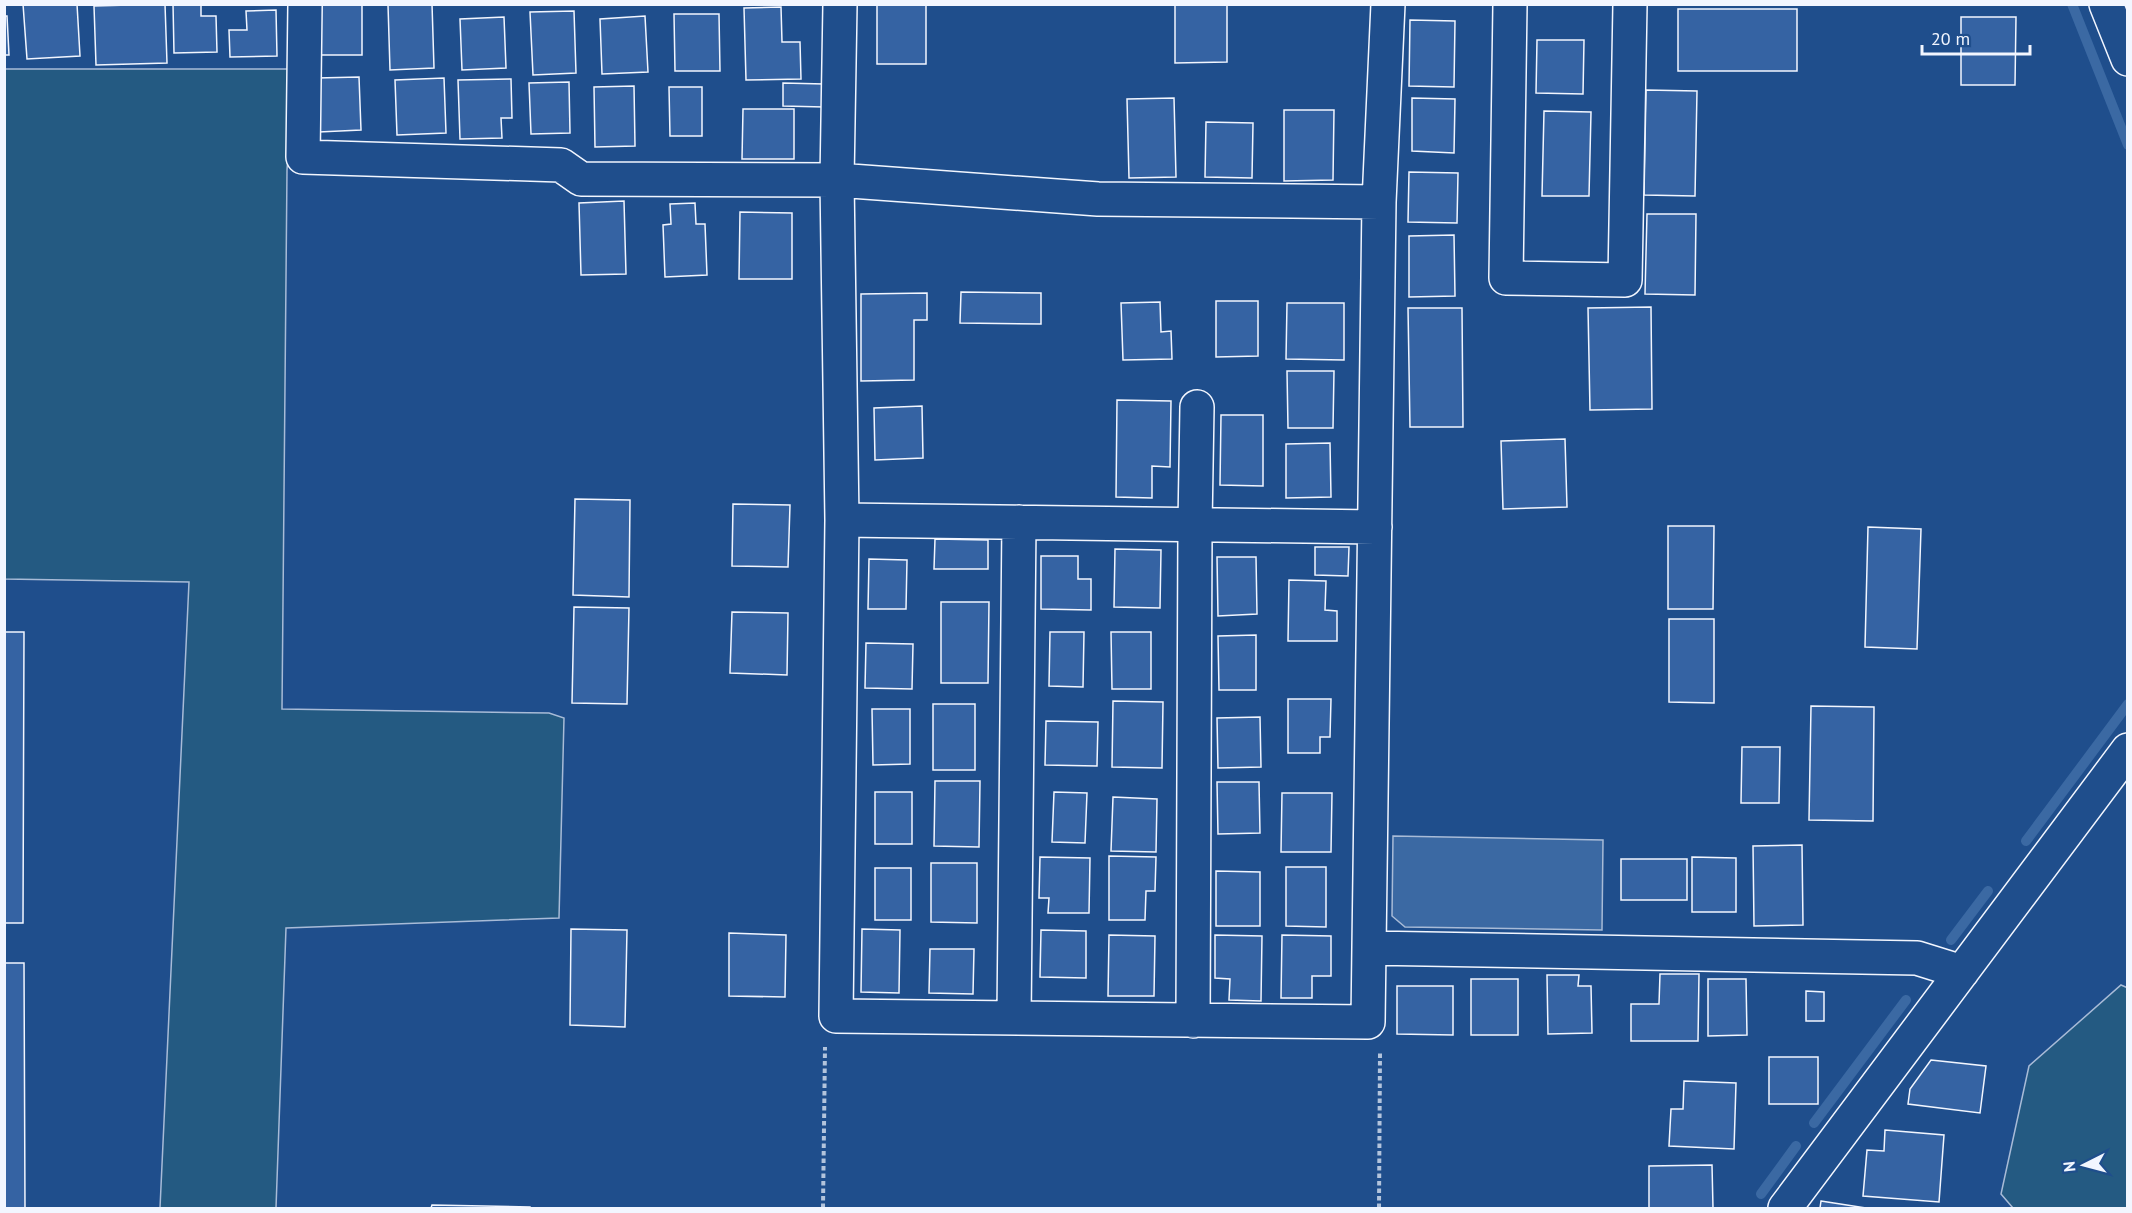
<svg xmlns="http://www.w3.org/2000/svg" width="2132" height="1213" viewBox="0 0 2132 1213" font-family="'PT Sans',sans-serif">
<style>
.green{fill:#245a82;stroke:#a8bbd7;stroke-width:1.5}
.water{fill:#3b69a3;stroke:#a8bbd7;stroke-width:1.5}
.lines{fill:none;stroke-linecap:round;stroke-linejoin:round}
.stream{stroke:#3b69a3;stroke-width:10}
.building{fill:#3563a3;stroke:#f2f6ff;stroke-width:1.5}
.street-casing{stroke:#f2f6ff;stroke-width:36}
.path{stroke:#b3c4dc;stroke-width:4;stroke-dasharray:4.5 3;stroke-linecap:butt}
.street{stroke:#1f4e8c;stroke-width:33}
</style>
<rect width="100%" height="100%" fill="#1f4e8c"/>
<path class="green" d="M 5,69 L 294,69 L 287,170 L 282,709 L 549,713 L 564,718 L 559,918 L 286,928 L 276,1208 L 160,1208 L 189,582 L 5,579 Z
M 2121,985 L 2128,988 L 2127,1208 L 2013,1208 L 2001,1194 L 2029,1066 Z"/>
<path class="water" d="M 1393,836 L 1603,840 L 1602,930 L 1405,927 L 1392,916 Z"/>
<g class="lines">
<path class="stream" d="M 2072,4 L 2128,145
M 2026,841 L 2128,704
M 1951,940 L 1988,891
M 1814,1123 L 1906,1000
M 1761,1194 L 1796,1146"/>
</g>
<path class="building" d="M 23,4 L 77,4 L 80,56 L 27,59 Z
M 165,4 L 167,63 L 96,65 L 94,6 Z
M 173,4 L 201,4 L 201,16 L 216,16 L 217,52 L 174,53 Z
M 321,4 L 362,4 L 362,55 L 321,55 Z
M 432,4 L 434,68 L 390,70 L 388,5 Z
M 877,4 L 926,4 L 926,64 L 877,64 Z
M 1175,4 L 1227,4 L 1227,62 L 1175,63 Z
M 781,7 L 782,42 L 800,42 L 801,79 L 746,80 L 744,8 Z
M 1678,9 L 1797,9 L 1797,71 L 1678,71 Z
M 276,10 L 277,56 L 230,57 L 229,30 L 247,30 L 246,11 Z
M 574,11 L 576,73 L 533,75 L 530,12 Z
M 674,14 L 719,14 L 720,71 L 675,71 Z
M 4,16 L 7,16 L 9,55 L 4,55 Z
M 645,16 L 648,72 L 602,74 L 600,19 Z
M 504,17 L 506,68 L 462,70 L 460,19 Z
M 1961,17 L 2016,17 L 2015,85 L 1961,85 Z
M 1410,20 L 1455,21 L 1454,87 L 1409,86 Z
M 1537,40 L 1584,40 L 1583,94 L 1536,93 Z
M 359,77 L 361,130 L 319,132 L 317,78 Z
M 444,78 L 446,133 L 397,135 L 395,80 Z
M 511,79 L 512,118 L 501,118 L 502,138 L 460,139 L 458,80 Z
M 569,82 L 570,133 L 531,134 L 529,83 Z
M 783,83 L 824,84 L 824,107 L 783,106 Z
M 634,86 L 635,146 L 595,147 L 594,87 Z
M 669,87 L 702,87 L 702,136 L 670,136 Z
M 1646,90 L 1697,91 L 1695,196 L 1644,195 Z
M 1174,98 L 1176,177 L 1129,178 L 1127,99 Z
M 1412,98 L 1455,99 L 1454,153 L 1412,151 Z
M 743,109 L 794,109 L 794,159 L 742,159 Z
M 1284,110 L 1334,110 L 1333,180 L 1284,181 Z
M 1544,111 L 1591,112 L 1589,196 L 1542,196 Z
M 1206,122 L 1253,123 L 1252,178 L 1205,177 Z
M 1409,172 L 1458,173 L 1457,223 L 1408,222 Z
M 624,201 L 626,274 L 581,275 L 579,203 Z
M 695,203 L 696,224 L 705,224 L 707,275 L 665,277 L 663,225 L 671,224 L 670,204 Z
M 740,212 L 792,213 L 792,279 L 739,279 Z
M 1647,214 L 1696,214 L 1695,295 L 1645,294 Z
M 1454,235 L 1455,296 L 1409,297 L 1409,236 Z
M 961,292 L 1041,293 L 1041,324 L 960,323 Z
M 927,293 L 927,320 L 914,320 L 914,380 L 861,381 L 861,294 Z
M 1216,301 L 1258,301 L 1258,356 L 1216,357 Z
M 1160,302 L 1161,332 L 1171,331 L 1172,359 L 1123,360 L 1121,303 Z
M 1287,303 L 1344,303 L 1344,360 L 1286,359 Z
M 1651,307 L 1652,409 L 1590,410 L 1588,308 Z
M 1408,308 L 1462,308 L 1463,427 L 1410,427 Z
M 1287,371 L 1334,371 L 1333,428 L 1288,428 Z
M 1117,400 L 1171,401 L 1170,467 L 1152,466 L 1152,498 L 1116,497 Z
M 922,406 L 923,458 L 875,460 L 874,408 Z
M 1221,415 L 1263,415 L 1263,486 L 1220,485 Z
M 1565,439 L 1567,507 L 1503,509 L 1501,441 Z
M 1330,443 L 1331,497 L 1286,498 L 1286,444 Z
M 575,499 L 630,500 L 629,597 L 573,595 Z
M 733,504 L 790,505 L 788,567 L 732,566 Z
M 1668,526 L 1714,526 L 1713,609 L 1668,609 Z
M 1868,527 L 1921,529 L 1917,649 L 1865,647 Z
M 935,539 L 988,540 L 988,569 L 934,569 Z
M 1315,547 L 1349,547 L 1348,576 L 1315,575 Z
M 1115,549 L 1161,550 L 1160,608 L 1114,607 Z
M 1041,556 L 1078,556 L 1078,579 L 1091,579 L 1091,610 L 1041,609 Z
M 1217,557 L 1256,557 L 1257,614 L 1218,616 Z
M 869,559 L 907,560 L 906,609 L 868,609 Z
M 1289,580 L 1326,581 L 1325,610 L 1337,611 L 1337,641 L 1288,641 Z
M 941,602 L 989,602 L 988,683 L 941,683 Z
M 574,607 L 629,608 L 627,704 L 572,703 Z
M 732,612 L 788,613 L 787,675 L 730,673 Z
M 1669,619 L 1714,619 L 1714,703 L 1669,702 Z
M 4,632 L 24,632 L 23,923 L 4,923 Z
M 1050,632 L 1084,632 L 1083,687 L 1049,686 Z
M 1111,632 L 1151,632 L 1151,689 L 1112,689 Z
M 1256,635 L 1256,690 L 1219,690 L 1218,636 Z
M 866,643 L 913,644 L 912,689 L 865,688 Z
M 1288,699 L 1331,699 L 1330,737 L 1320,737 L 1320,753 L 1288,753 Z
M 1113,701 L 1163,702 L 1162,768 L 1112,767 Z
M 933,704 L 975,704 L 975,770 L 933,770 Z
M 1811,706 L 1874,707 L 1873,821 L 1809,820 Z
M 872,709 L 910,709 L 910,764 L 873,765 Z
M 1260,717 L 1261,767 L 1218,768 L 1217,718 Z
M 1046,721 L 1098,722 L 1097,766 L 1045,765 Z
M 1742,747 L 1780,747 L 1779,803 L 1741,803 Z
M 935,781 L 980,781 L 979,847 L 934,846 Z
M 1217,782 L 1259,782 L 1260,833 L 1218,834 Z
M 875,792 L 912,792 L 912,844 L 875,844 Z
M 1054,792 L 1087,793 L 1085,843 L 1052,842 Z
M 1282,793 L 1332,793 L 1331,852 L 1281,852 Z
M 1113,797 L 1157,799 L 1156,852 L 1111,851 Z
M 1802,845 L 1803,925 L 1754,926 L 1753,846 Z
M 1109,856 L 1156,857 L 1155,891 L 1146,891 L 1145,920 L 1109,920 Z
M 1040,857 L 1090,858 L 1089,913 L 1048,913 L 1049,898 L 1039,898 Z
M 1692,857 L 1736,858 L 1736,912 L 1692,912 Z
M 1621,859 L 1687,859 L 1687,900 L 1621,900 Z
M 931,863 L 977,863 L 977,923 L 931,922 Z
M 1286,867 L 1326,867 L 1326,927 L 1286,926 Z
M 875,868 L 911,868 L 911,920 L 875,920 Z
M 1216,871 L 1260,872 L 1260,926 L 1216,926 Z
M 571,929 L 627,930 L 625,1027 L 570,1025 Z
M 862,929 L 900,930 L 899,993 L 861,992 Z
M 1041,930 L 1086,931 L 1086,978 L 1040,977 Z
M 729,933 L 786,935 L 785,997 L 729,996 Z
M 1109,935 L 1155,936 L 1154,996 L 1108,996 Z
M 1215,935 L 1262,936 L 1261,1001 L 1229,1000 L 1230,979 L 1215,978 Z
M 1282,935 L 1331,936 L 1331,976 L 1312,976 L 1312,998 L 1281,998 Z
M 930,949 L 974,949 L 973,994 L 929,993 Z
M 4,963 L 24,963 L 25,1208 L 4,1208 Z
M 1660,974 L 1699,974 L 1698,1041 L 1631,1041 L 1631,1004 L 1659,1004 Z
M 1547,975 L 1579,975 L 1578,986 L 1591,986 L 1592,1033 L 1548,1034 Z
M 1471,979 L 1518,979 L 1518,1035 L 1471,1035 Z
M 1708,979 L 1746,979 L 1747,1035 L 1708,1036 Z
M 1397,986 L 1453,986 L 1453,1035 L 1397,1034 Z
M 1806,991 L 1824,992 L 1824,1021 L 1806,1021 Z
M 1769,1057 L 1818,1057 L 1818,1104 L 1769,1104 Z
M 1931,1060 L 1986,1066 L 1980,1113 L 1908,1104 L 1910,1089 Z
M 1684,1081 L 1736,1083 L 1734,1149 L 1669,1146 L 1671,1109 L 1683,1109 Z
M 1885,1130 L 1944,1135 L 1939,1202 L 1863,1196 L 1867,1150 L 1884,1151 Z
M 1712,1165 L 1713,1208 L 1649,1208 L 1649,1166 Z
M 1821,1201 L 1866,1208 L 1820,1208 Z
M 432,1205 L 530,1207 L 530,1208 L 431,1208 Z"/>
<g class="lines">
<g class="street-casing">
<path id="street" d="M 305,4 L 303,157 L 561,165 L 581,179 L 837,180 L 1098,199 L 1379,202
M 840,4 L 837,180 L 842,520 L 836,1016 L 1368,1022 L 1379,202 L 1388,4
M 1510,4 L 1506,278 L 1625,280 L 1630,4
M 2106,4 L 2128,59
M 842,520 L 1375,527
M 1369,948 L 1917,958 L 1962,972
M 1014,1018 L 1019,522
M 1193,1021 L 1195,525 L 1197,407
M 1785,1208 L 2128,750"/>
</g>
<path class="path" d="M 823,1208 L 825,1047
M 1379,1208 L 1380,1053"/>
<use href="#street" class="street"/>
</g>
<rect width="2132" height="1213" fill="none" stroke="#f2f6ff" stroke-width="12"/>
<g transform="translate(2084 1165) rotate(264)" stroke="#1f4e8c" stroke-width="4.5" paint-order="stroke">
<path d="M0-4.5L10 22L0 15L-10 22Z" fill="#f2f6ff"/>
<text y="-9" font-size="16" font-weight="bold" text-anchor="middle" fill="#f2f6ff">N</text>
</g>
<path d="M1922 45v9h108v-9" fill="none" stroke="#f2f6ff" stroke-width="3"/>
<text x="1931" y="45" font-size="18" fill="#f2f6ff" stroke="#1f4e8c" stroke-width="4.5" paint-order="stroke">20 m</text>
</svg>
